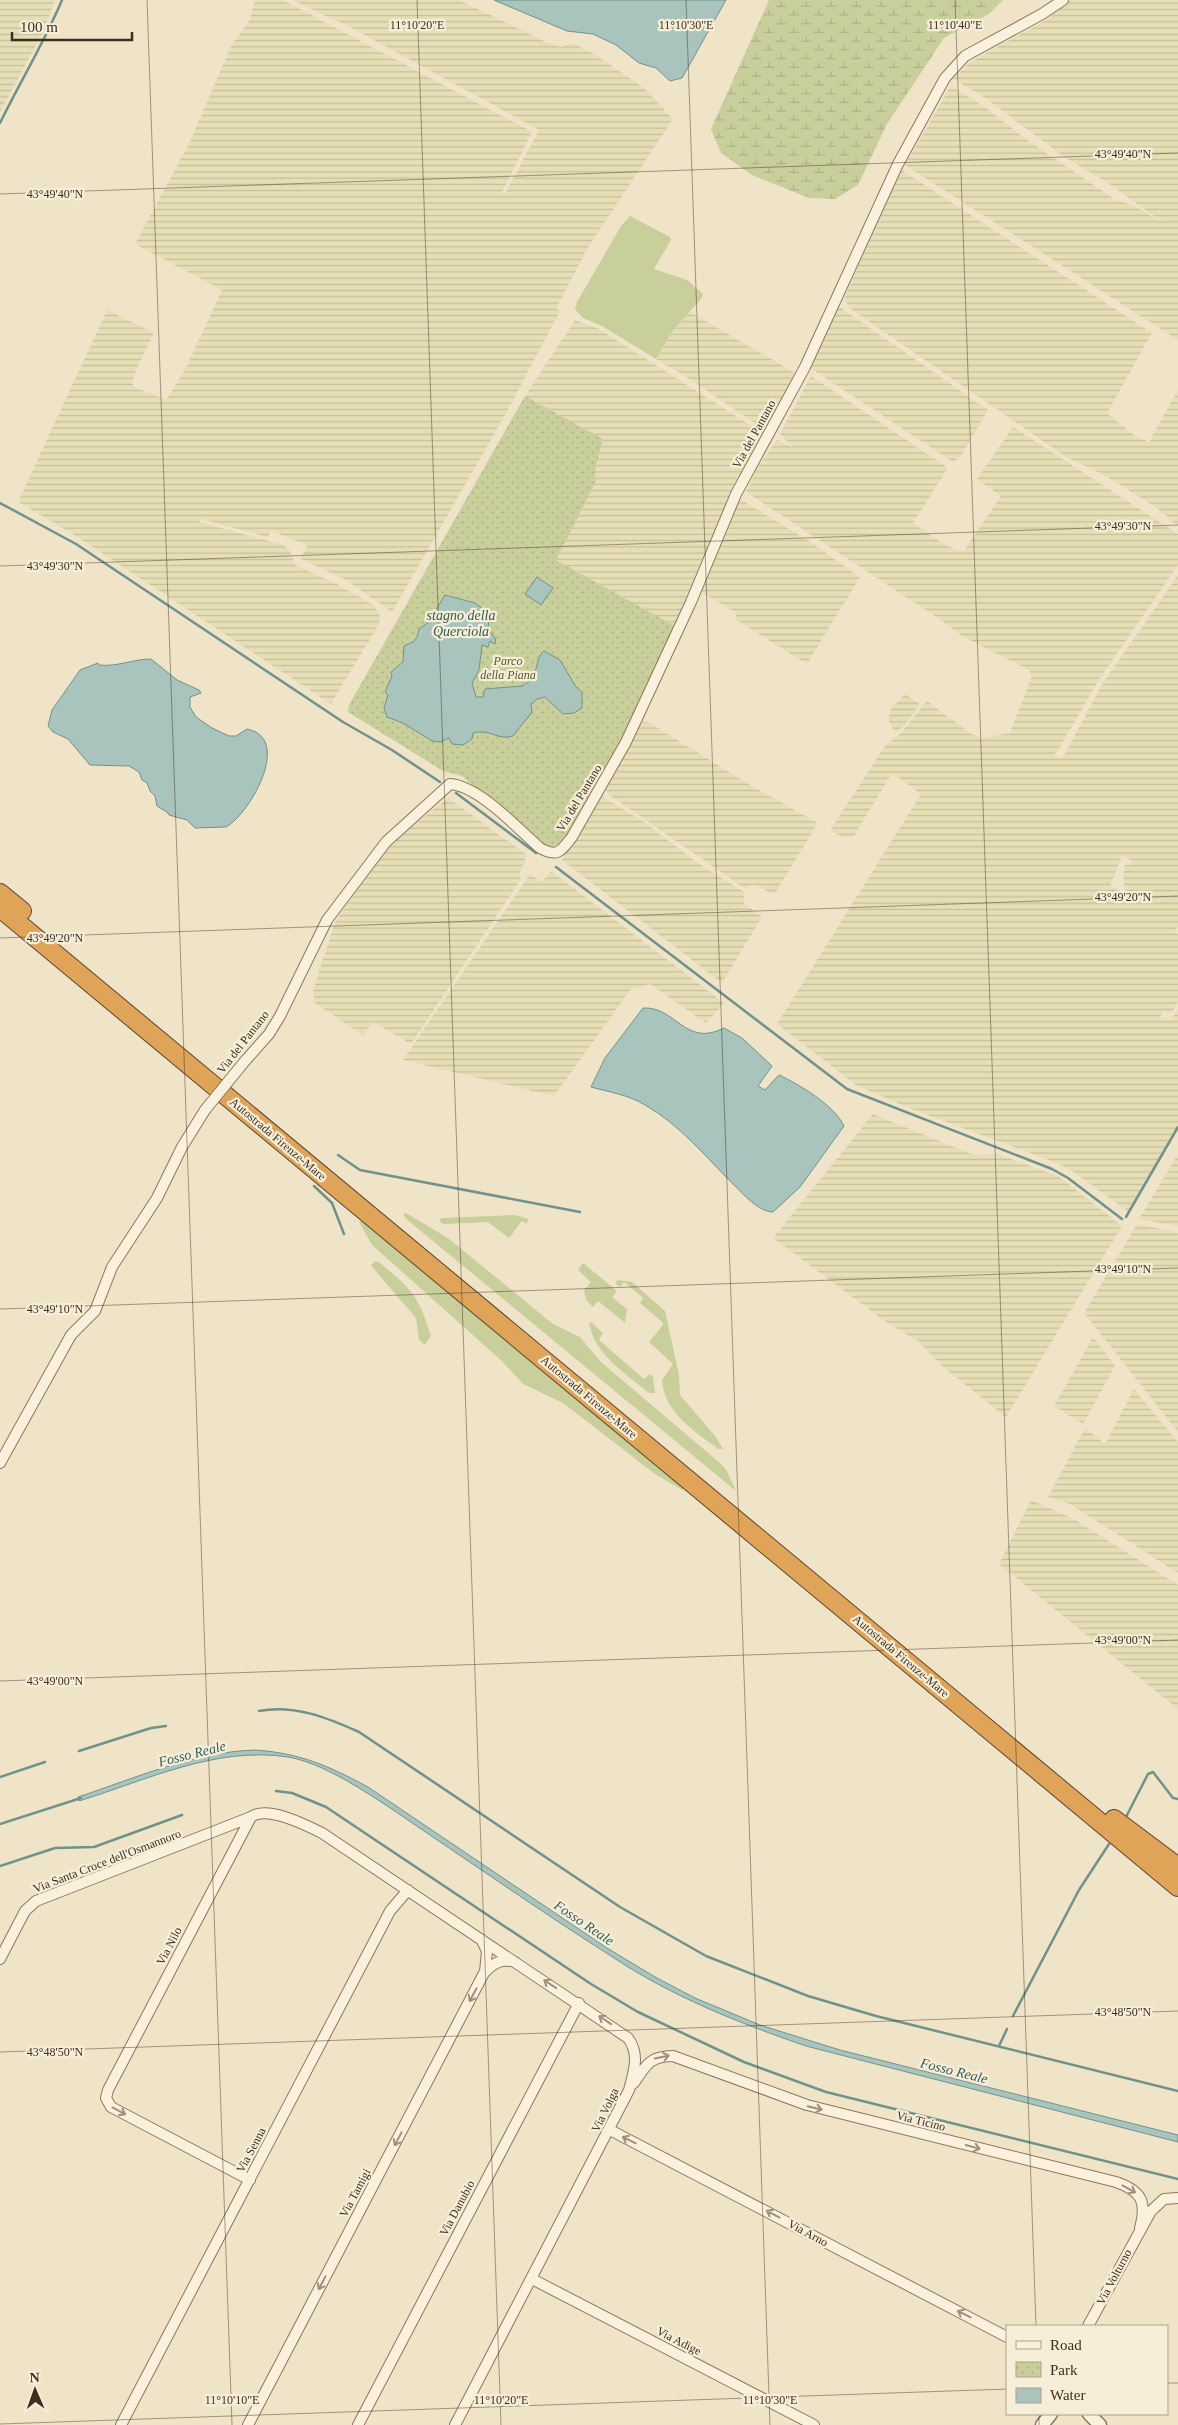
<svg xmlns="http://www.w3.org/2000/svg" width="1178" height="2425" viewBox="0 0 1178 2425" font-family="'Times New Roman',serif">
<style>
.farmland{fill:url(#farmland-rules);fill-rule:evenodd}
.green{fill:#c9cf9b}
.wetland{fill:url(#wetland-marsh)}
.park{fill:url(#park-dots)}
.water{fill:#a9c4bc;stroke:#6f938a}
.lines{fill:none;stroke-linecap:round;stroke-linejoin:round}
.stream{stroke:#6f938a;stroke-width:2.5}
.minor-casing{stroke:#8d765c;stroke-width:12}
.tertiary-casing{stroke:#8d765c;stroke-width:15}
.motorway-casing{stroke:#5b4430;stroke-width:20}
.minor{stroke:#faf1dc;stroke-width:10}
.tertiary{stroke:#faf1dc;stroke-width:12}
.motorway{stroke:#e0a458;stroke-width:18}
.minor-bridge-casing{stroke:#8d765c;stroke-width:12;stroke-linecap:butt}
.minor-bridge{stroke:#faf1dc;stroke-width:10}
.oneway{stroke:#9c907e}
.ticks{fill:none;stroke:#3d2e20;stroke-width:1;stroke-opacity:0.45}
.labels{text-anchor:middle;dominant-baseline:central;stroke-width:4.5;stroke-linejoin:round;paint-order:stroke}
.street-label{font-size:12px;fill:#3d2e20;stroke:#f7eed8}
.park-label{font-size:12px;font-style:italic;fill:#4d5a26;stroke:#f7eed8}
.water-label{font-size:14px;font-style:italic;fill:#2f5d5a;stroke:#f7eed8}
.ticks-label{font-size:12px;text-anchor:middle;fill:#3d2e20;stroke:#f7eed8;stroke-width:4.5;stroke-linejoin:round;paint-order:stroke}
</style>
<defs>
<pattern id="farmland-rules" width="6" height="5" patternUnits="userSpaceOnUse" patternTransform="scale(1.25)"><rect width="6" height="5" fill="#e6deb5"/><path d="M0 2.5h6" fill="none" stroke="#c6bf9b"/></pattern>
<pattern id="wetland-marsh" width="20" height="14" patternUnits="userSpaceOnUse" patternTransform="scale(1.25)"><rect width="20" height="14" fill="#c9cf9b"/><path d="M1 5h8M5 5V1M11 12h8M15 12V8" fill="none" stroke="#aeb285"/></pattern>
<pattern id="park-dots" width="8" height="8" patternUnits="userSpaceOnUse" patternTransform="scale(1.25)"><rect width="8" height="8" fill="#c9cf9b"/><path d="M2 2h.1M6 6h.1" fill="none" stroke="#aeb285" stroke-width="1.8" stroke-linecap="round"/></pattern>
</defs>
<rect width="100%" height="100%" fill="#f0e4c8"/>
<path class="farmland" d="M 0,0 L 55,0 L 42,34 L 0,112 Z
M 255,0 L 283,0 L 532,132 L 502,192 L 505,194 L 539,130 L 352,28 L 292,0 L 459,0 L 546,42 L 561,47 L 573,43 L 596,55 L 644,88 L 673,119 L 587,249 L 556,309 L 560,311 L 505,415 L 392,612 L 346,580 L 301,559 L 307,545 L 271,531 L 268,537 L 201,519 L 199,522 L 284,545 L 291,552 L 295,565 L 337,584 L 373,605 L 380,615 L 379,624 L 331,704 L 73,534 L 18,502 L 107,310 L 154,333 L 137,368 L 132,382 L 134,387 L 166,400 L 185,370 L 222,290 L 135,244 L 189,144 L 232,44 L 250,20 Z
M 1070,0 L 1178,0 L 1178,340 L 905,165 L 951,86 L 985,107 L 1023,137 L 1114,199 L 1132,205 L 1162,222 L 1111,185 L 1063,156 L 981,95 L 953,79 L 970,62 L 1048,19 Z
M 900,169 L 1152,333 L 1107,413 L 1135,436 L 1149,442 L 1178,390 L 1178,526 L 1157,508 L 1106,476 L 1066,457 L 851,309 L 844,299 Z
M 841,308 L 988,410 L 961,456 L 953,462 L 809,367 L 837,309 Z
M 690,312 L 797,374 L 770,425 L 759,426 L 693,381 L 656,359 L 672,332 Z
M 575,320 L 599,329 L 764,434 L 675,626 L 556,560 L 596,481 L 595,471 L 603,439 L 525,396 Z
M 811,376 L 948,468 L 913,523 L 945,545 L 963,552 L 1001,496 L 977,479 L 1013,427 L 1178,534 L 1178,565 L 1098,681 L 1060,747 L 1054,755 L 1062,759 L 1103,683 L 1178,575 L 1178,926 L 1174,932 L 1178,934 L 1178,1002 L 1171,1014 L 1163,1011 L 1160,1017 L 1171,1020 L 1178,1009 L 1178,1125 L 1128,1211 L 1072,1171 L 1057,1163 L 909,1108 L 856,1085 L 777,1024 L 921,794 L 892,773 L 854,836 L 846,838 L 830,831 L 885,746 L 902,732 L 927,701 L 971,734 L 983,738 L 1010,733 L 1032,676 L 1029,670 L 962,636 L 941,620 L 746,492 L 757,468 L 777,440 L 794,448 L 780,434 ZM 1122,856 L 1133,861 L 1131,865 L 1125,865 L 1123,877 L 1126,894 L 1110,886 Z
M 740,499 L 809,541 L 860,577 L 807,664 L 735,619 L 737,613 L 701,592 Z
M 905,694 L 920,704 L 908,721 L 895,734 L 888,719 L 891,709 Z
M 643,721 L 650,723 L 750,785 L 816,822 L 816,826 L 774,895 L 756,885 L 751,885 L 747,890 L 608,794 L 605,787 Z
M 600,795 L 644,822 L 696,862 L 744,892 L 744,903 L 762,917 L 722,983 L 562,860 Z
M 448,798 L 527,855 L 519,875 L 521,879 L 411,1044 L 373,1022 L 363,1035 L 315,1003 L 313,990 L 336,920 L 384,853 L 400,836 Z
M 551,871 L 724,1003 L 706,1023 L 650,984 L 631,989 L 554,1096 L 403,1060 L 530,874 L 542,882 Z
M 873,1114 L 974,1155 L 997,1154 L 1058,1176 L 1122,1226 L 1006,1417 L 942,1366 L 918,1341 L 886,1322 L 773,1238 Z
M 1178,1154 L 1178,1226 L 1139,1219 Z
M 1137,1224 L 1178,1233 L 1178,1432 L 1084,1313 Z
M 1093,1337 L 1115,1366 L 1083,1424 L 1054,1406 Z
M 1134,1389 L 1178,1442 L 1178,1573 L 1070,1504 L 1048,1497 L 1085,1428 L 1105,1444 Z
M 1031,1500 L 1074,1519 L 1178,1585 L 1178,1709 L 999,1564 Z"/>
<path class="green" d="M 630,216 L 670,237 L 671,240 L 654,269 L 687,280 L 703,294 L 701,299 L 672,332 L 656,359 L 602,326 L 583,318 L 575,309 L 577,302 L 621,226 Z
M 406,1213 L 448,1238 L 553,1324 L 580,1337 L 601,1362 L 720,1463 L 726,1469 L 736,1491 L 405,1218 L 403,1214 Z
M 514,1215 L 529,1219 L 526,1224 L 522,1221 L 509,1238 L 488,1222 L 443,1224 L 439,1221 L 441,1218 Z
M 362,1219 L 683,1487 L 682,1490 L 655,1474 L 563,1403 L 523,1384 L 503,1362 L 372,1245 L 359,1222 Z
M 375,1261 L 379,1262 C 412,1290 418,1294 431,1336 L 425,1345 L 419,1340 L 416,1318 L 372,1267 L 371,1265 Z
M 583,1263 L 617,1291 L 612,1297 L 627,1309 L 625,1323 L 598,1301 L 593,1307 L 586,1300 L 584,1290 L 591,1282 L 578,1270 Z
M 619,1280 L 632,1282 L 665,1311 L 679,1375 L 680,1395 L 716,1437 L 723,1449 L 718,1449 C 695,1431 664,1413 662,1380 L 673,1364 L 649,1342 L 663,1325 L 662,1322 L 640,1303 L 643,1298 L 624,1282 L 620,1287 L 616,1284 L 616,1281 Z
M 591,1322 L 603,1333 L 599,1340 L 644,1379 L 650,1374 L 653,1376 L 655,1393 L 649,1393 C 625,1373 595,1355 589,1323 Z"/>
<path class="wetland" d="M 769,0 L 1003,0 L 989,14 L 944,38 L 887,124 L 858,185 L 835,199 L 809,198 L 752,175 L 721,153 L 711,129 Z"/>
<path class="park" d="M 525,396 L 603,439 L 595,471 L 596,481 L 556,560 L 675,626 L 623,737 L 564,841 L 552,848 L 539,842 L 462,776 L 443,771 L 348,712 L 349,705 Z"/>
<path class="water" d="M 494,0 L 726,0 L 682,78 L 670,81 L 656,68 L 639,63 L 616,45 L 593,34 L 567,31 Z
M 537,577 L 553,588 L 541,605 L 525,594 Z
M 445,595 L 475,603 L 487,612 L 486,616 L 489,624 L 487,629 C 491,635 497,635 495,644 L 490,641 L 488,647 L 482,645 L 479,670 L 472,683 L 476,697 L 483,697 L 485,689 L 522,686 C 541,677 533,660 544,651 L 560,660 L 576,687 L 582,692 L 582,708 L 574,713 L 563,714 L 545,697 L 537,699 L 531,704 L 532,712 L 513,736 C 498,741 489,728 473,733 L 472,739 L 463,745 L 452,744 L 449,738 L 440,742 L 432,741 L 403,723 L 387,717 L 384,708 L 388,695 L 385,692 L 392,676 L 391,672 L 403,662 L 404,646 L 413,642 L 417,637 L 419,629 L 433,619 L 434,613 Z
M 151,659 L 177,680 L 199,690 L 201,693 L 190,697 L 190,707 L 196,717 L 212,728 L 229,736 L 236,736 L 247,729 C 293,738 250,814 226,827 L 195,828 L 187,820 L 169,815 L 167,812 L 157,806 L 155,796 L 150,791 L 147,783 L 142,780 L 139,772 L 129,766 L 90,765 L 68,739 L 53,732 L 48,726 L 52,710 L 80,670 L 98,663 L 99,665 C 118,667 133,659 151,659 Z
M 643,1008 C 676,1006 685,1048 724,1028 L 742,1038 L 772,1066 L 758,1086 L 765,1090 L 779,1075 C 800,1085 834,1105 844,1126 L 800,1187 L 773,1212 C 759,1212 743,1194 733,1184 C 706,1157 679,1124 645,1105 C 629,1095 609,1092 591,1087 L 605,1058 Z
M 255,1750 C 300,1753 329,1766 368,1787 L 607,1948 L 655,1977 L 695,1998 L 760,2025 L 840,2050 L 1178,2135 L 1178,2142 L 806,2046 C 739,2023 673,1997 614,1958 C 551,1918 489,1875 427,1833 C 391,1809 331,1764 288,1757 C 216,1746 147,1780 79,1801 L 78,1797 C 136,1778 193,1752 255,1750 Z"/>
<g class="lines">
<path class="stream" d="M 0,123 C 20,82 44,43 62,0
M 0,503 L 76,544 L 343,722 L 392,750 L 440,782
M 456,793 L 536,853
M 556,867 L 847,1089 L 1052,1169 L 1068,1178 L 1122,1219
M 338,1155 L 360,1170 L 580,1212
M 314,1186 L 332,1203 L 344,1234
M 1126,1217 L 1178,1127
M 259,1711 C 294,1704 328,1718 359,1732 L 620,1907 L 706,1956 L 808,1996 L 876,2016 L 1178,2091
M 79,1751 L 151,1728 L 166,1726
M 0,1777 L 45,1762
M 276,1791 L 292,1793 L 326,1807 L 591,1984 L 638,2012 L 744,2062 L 826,2092 L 1178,2179
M 1126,1817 L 1148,1774 L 1153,1772 L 1173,1798 L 1178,1799
M 0,1824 L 81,1798
M 0,1866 L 55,1848 L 94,1847 L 182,1815
M 1013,2016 L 1079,1890 L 1109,1844
M 999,2046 L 1007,2029"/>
<g class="minor-casing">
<path id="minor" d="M 245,1061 L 269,1034 L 280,1016 L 327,920 L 386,842 L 450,784 C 479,786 518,829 540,848 C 558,858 561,851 572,837 L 626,742 L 691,602 L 736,494 L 805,367 L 898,164 L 945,78 L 965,56 L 1042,14 L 1063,0
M 0,1463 L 71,1335 L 95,1311 L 112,1267 L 157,1198 L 182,1147 L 205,1110
M 481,1939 L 487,1951 L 485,1972
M 0,1959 L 25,1911 L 36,1901 L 251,1817
M 634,2083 C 646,2065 650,2056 673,2056 L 807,2105 L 1116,2182 C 1142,2191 1147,2202 1140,2228
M 610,2130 L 1007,2337
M 250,2180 L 111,2107 L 106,2098 L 108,2090 L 251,1817 C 267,1805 306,1825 322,1833 L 628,2038 C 640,2054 634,2071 629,2090 L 455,2425
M 532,2279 L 814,2425
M 1088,2326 L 1151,2211 L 1164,2199 L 1178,2198
M 121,2425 L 390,1911 L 408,1890
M 248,2425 L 484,1973 C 493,1963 502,1958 515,1962
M 358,2425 L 579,2003"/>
</g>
<g class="tertiary-casing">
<path id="tertiary" d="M 1089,2414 L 1100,2425
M 1042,2425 L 1051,2414"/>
</g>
<g class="motorway-casing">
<path id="motorway" d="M 0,893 L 22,911
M 0,908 L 1178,1887
M 1114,1819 L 1178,1867"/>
</g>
<use href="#minor" class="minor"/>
<use href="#tertiary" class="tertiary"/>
<use href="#motorway" class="motorway"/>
<g class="minor-bridge-casing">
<path id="minor-bridge" d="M 205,1110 L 245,1061"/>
</g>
<use href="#minor-bridge" class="minor-bridge"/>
</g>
<defs><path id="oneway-shaft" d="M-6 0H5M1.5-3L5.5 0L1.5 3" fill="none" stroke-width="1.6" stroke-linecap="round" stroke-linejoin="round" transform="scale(1.25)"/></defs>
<g class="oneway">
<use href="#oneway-shaft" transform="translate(550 1984) rotate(-146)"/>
<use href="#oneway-shaft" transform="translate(473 1995) rotate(118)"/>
<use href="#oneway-shaft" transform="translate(605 2020) rotate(-146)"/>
<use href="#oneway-shaft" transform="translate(662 2057) rotate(-11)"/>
<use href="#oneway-shaft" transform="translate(815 2108) rotate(14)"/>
<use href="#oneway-shaft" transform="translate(119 2111) rotate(28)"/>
<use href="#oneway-shaft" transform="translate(398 2139) rotate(118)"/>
<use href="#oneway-shaft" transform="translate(629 2140) rotate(-153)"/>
<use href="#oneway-shaft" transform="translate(973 2147) rotate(15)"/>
<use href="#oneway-shaft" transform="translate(1129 2189) rotate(29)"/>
<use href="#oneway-shaft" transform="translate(773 2214) rotate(-152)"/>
<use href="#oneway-shaft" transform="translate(322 2283) rotate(118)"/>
<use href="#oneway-shaft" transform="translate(964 2314) rotate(-153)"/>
</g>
<path class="ticks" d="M 147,0 L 232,2425M 417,0 L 501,2425M 686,0 L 770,2425M 955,0 L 1036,2326M 0,194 L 1178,153M 0,566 L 1178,525M 0,938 L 1178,896M 0,1309 L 1178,1268M 0,1681 L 1178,1640M 0,2052 L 1178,2011M 1167,2383 L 1178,2383M 1039,2414 L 1039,2425M 0,2424 L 1007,2389"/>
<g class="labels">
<g class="street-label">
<text transform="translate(754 434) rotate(-61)">Via del Pantano</text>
<text transform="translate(579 798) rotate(-59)">Via del Pantano</text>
<text transform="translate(243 1042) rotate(-52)">Via del Pantano</text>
<text transform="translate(278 1139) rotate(40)">Autostrada Firenze-Mare</text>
<text transform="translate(589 1397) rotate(40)">Autostrada Firenze-Mare</text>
<text transform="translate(901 1656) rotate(40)">Autostrada Firenze-Mare</text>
<text transform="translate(107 1861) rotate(-21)">Via Santa Croce dell'Osmannoro</text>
<text transform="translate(169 1946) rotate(-62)">Via Nilo</text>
<text transform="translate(605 2110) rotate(-64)">Via Volga</text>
<text transform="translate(921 2121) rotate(14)">Via Ticino</text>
<text transform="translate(251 2150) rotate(-62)">Via Senna</text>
<text transform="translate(355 2193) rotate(-62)">Via Tamigi</text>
<text transform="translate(457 2208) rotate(-62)">Via Danubio</text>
<text transform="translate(808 2233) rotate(28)">Via Arno</text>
<text transform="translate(1114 2277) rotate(-62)">Via Volturno</text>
<text transform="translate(679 2341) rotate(27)">Via Adige</text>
</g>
<g class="park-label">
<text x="508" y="661">Parco<tspan x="508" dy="14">della Piana</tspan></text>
</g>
<g class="water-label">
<text x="461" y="615">stagno della<tspan x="461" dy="16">Querciola</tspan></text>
<text transform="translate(192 1754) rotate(-14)">Fosso Reale</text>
<text transform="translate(584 1923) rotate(34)">Fosso Reale</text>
<text transform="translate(954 2071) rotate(14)">Fosso Reale</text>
</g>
</g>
<g class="ticks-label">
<text x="417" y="29">11°10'20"E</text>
<text x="686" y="29">11°10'30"E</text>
<text x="955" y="29">11°10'40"E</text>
<text x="1123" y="158">43°49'40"N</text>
<text x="55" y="198">43°49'40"N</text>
<text x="1123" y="530">43°49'30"N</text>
<text x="55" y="570">43°49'30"N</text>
<text x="1123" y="901">43°49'20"N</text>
<text x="55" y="942">43°49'20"N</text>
<text x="1123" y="1273">43°49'10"N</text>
<text x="55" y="1313">43°49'10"N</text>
<text x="1123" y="1644">43°49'00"N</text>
<text x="55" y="1685">43°49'00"N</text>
<text x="1123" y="2016">43°48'50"N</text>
<text x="55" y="2056">43°48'50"N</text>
<text x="232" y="2404">11°10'10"E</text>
<text x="501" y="2404">11°10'20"E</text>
<text x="770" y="2404">11°10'30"E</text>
</g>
<rect x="1006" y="2325" width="162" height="90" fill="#f7eed8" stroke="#ada18e"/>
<rect x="1016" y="2341" width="25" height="8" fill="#faf1dc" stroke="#ada18e"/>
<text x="1050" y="2350" font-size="15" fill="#3d2e20">Road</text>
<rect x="1016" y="2362" width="25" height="15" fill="url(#park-dots)" stroke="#ada18e"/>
<text x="1050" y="2375" font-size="15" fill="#3d2e20">Park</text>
<rect x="1016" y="2388" width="25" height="15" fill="#a9c4bc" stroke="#ada18e"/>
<text x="1050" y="2400" font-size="15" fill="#3d2e20">Water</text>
<g transform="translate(35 2390) rotate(358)" stroke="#f7eed8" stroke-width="4" paint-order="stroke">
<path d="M0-4L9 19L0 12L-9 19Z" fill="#3d2e20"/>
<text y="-8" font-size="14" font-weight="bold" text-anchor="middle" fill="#3d2e20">N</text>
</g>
<path d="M12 32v8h120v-8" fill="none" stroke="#3d2e20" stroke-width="2.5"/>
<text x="20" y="32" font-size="15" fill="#3d2e20" stroke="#f7eed8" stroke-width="4" paint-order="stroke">100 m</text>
</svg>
